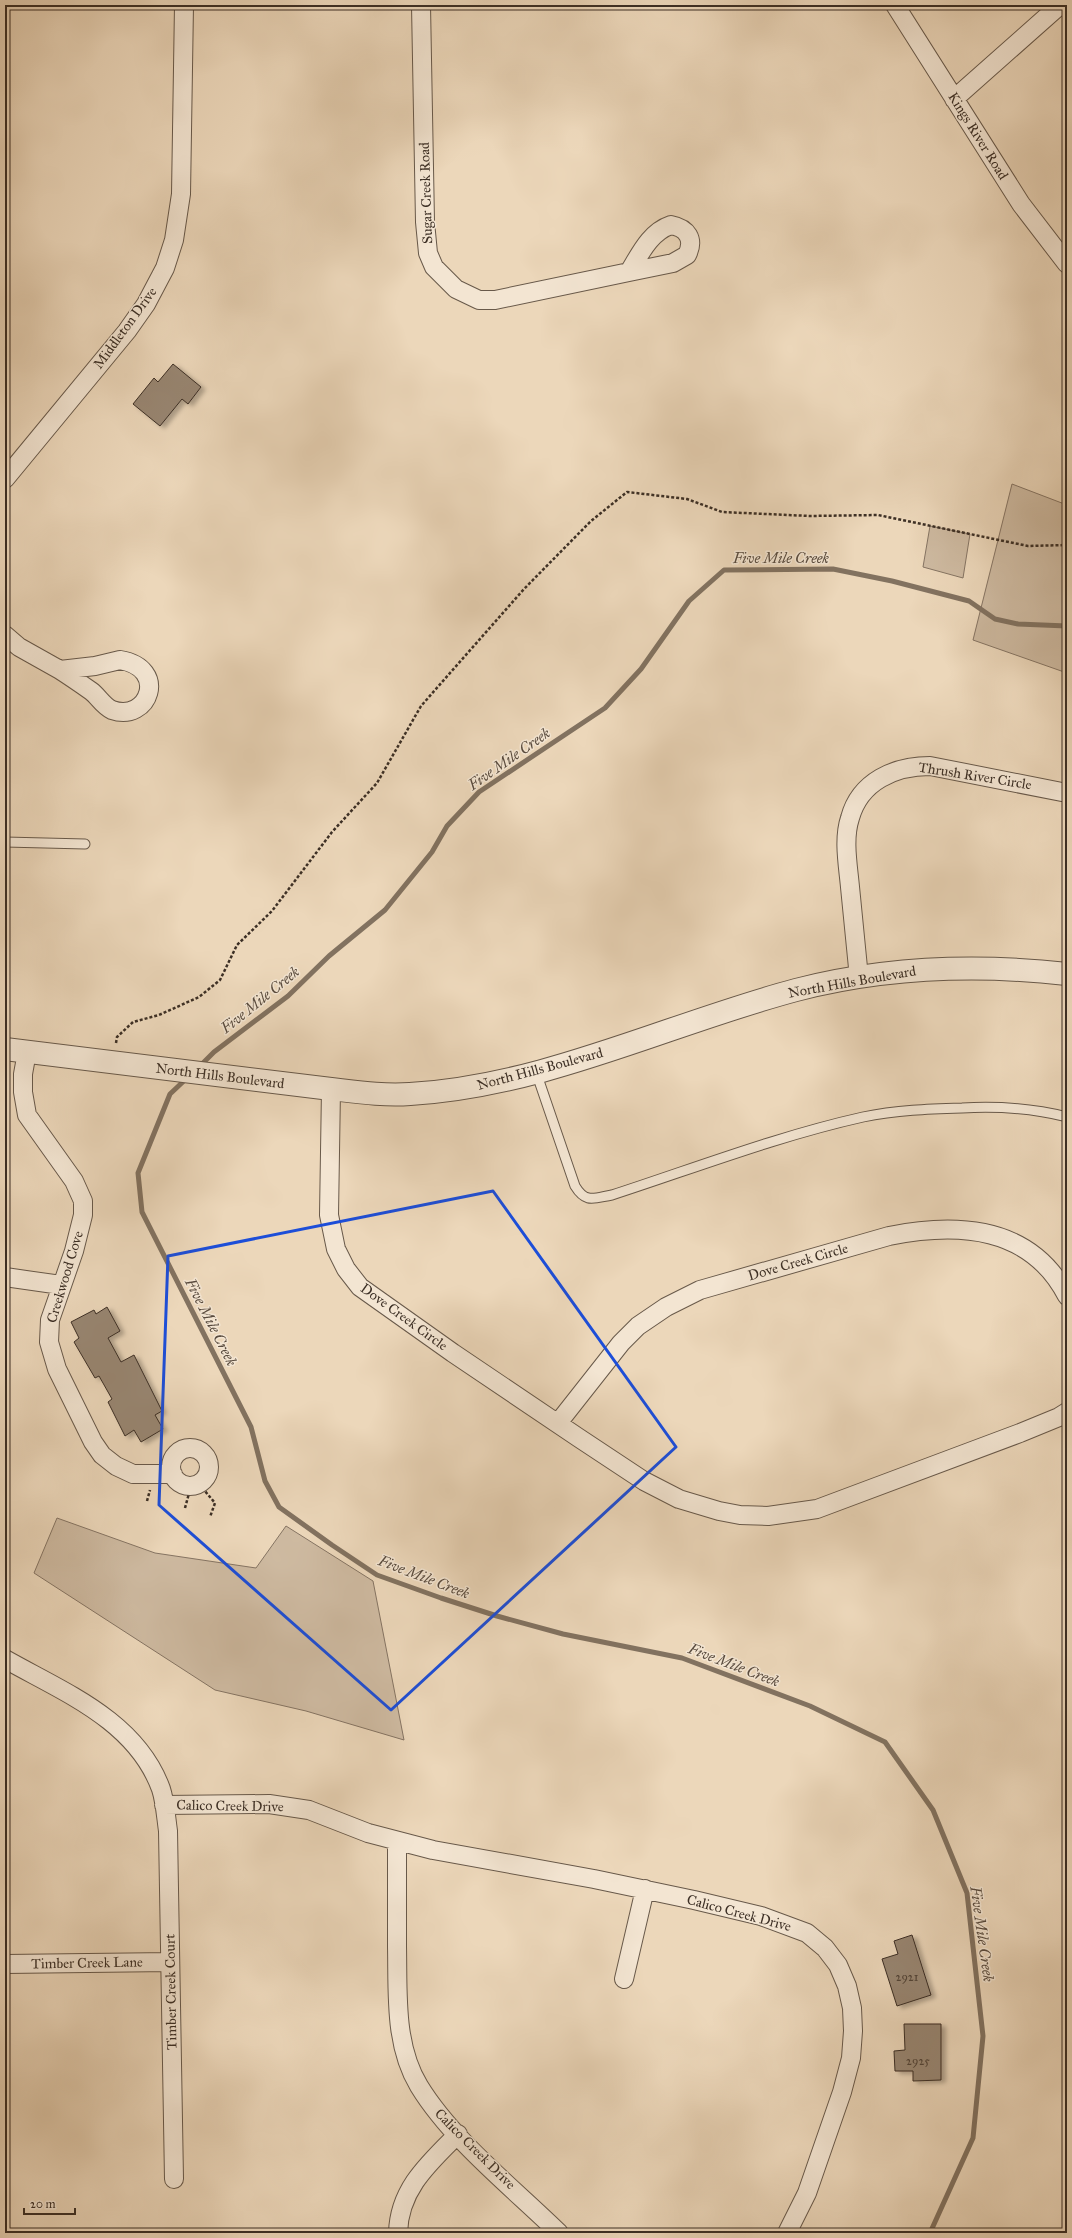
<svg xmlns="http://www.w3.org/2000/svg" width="1072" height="2238" viewBox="0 0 1072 2238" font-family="'IM FELL Great Primer',serif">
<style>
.green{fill:#cebaa1;stroke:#857463}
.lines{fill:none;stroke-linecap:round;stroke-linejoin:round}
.stream{stroke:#827260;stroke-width:5}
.building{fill:#988672;stroke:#3c2f25;filter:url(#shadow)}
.service-casing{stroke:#68594a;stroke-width:11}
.minor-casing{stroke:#68594a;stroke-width:20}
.tertiary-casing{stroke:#68594a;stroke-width:24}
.path{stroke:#3c2f25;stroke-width:2.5;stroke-dasharray:3 2;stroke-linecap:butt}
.service{stroke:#f3e5d2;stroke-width:9}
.minor{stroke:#f3e5d2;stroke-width:18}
.tertiary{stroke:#f3e5d2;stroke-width:22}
.marked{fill:none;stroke:#1d4ed8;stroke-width:3;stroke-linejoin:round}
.labels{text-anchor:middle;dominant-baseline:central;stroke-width:3;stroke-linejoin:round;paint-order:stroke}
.number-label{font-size:12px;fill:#534538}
.street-label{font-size:14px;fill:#3c2f25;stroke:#f3e5d2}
.water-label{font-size:15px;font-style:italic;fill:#594b3e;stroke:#f3e5d2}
</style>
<defs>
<filter id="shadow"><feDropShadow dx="4.5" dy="2.5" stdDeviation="2" flood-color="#0004"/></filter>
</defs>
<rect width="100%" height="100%" fill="#ecd7ba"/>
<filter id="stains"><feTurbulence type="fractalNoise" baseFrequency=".005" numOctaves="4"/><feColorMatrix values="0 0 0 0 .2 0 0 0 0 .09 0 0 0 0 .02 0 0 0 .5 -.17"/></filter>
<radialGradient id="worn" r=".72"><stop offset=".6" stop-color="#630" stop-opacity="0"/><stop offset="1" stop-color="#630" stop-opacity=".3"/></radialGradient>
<path class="green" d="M 1012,484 L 1067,505 L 1067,673 L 973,640 Z
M 930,526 L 970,534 L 963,578 L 923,567 Z
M 57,1518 L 155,1553 L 256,1568 L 286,1526 L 373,1581 L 404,1740 L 306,1711 L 215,1690 L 34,1573 Z"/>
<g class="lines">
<path class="stream" d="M 200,1066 L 214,1052 L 288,996 L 329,956 L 385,910 L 432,852 L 447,826 L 479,792 L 605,708 L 641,669 L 689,601 L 724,570 L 833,569 L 892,581 L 969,601 L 995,619 L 1018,624 L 1067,626
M 187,1078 L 170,1094 L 138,1173 L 142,1212 L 251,1427 L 265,1481 L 279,1507 L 332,1545 L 377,1575 L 441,1598 L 497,1616 L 563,1634 L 682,1658 L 810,1706 L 885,1742 L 933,1810 L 967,1893 L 983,2036 L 973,2138 L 930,2233"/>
</g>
<path class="building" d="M 173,364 L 201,387 L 188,404 L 182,399 L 160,426 L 133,404 L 154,378 L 158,382 Z
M 107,1307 L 120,1331 L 108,1338 L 121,1362 L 134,1355 L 162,1411 L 155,1415 L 163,1429 L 141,1442 L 134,1430 L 125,1436 L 108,1402 L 112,1399 L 99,1376 L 95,1378 L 74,1342 L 79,1338 L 71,1322 L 94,1310 L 96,1314 Z
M 912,1935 L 931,1995 L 897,2006 L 882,1959 L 898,1954 L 894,1941 Z
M 904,2024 L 941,2024 L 941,2080 L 913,2081 L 913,2071 L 895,2071 L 894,2051 L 905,2050 Z"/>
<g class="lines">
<g class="service-casing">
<path id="service" d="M 5,842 L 85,844
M 536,1072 L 575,1186 C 586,1204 594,1198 612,1195 C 695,1168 778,1136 863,1117 C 896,1110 929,1109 962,1108 C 998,1106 1032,1108 1067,1117"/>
</g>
<g class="minor-casing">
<path id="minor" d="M 421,5 L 425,222 L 428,253 L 434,267 L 456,289 L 479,300 L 495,300 L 629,272
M 895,5 L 1021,204 L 1067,264
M 954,99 L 1060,5
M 671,225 C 687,228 695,239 687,255 L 673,263 L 629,272 C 640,254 650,232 671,225 Z
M 5,479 L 127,331 L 146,304 L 165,268 L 174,240 L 181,194 L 184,5
M 5,635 L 19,647 L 60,670
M 120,660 C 169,668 149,723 112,710 C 103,706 98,696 91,691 C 81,684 71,677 60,670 L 95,666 Z
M 859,978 C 856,948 853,918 850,887 C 848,865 843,839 850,818 C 860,781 895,766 930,766 L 1067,793
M 27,1052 L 23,1074 L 23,1092 L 27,1115 L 74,1181 L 83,1201 L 83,1215 L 74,1251 L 50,1320 L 49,1342 L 57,1369 L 93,1442 L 102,1455 L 116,1466 L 133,1474 L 173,1474
M 331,1089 L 329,1215 L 336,1249 L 346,1269 L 360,1287 L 453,1353 L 579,1438 L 644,1481 L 679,1499 L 719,1511 L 740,1515 L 768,1516 L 817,1509 L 1020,1433 L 1059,1417 L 1067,1412
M 5,1277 L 61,1285
M 558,1423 L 621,1343 L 638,1326 L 666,1307 L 700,1290 L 889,1236 C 958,1222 1031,1226 1067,1296
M171 1467a19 19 0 1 1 38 0a19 19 0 1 1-38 0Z
M 5,1659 C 63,1692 136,1720 161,1789 C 165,1801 166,1817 168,1831 L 174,2179
M 164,1805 L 269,1804 L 309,1810 L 368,1833 L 433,1850 L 594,1879 L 694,1900 L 761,1916 L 807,1933 L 825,1948 L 838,1965 L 847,1986 L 852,2008 L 853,2031 L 851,2058 L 842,2092 L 807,2193 L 787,2233
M 397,1841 C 397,1876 397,1912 397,1947 C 398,1993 394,2045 419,2086 C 452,2140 513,2188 559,2233
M 5,1964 L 170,1962
M 624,1979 L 645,1889
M 398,2233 C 399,2189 429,2163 458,2134"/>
</g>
<g class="tertiary-casing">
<path id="tertiary" d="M 5,1049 L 331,1089 C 357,1092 384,1096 410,1094 C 545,1086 668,1024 796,990 C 885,967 977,964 1067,974"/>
</g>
<path class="path" d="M 116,1043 L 117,1037 L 133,1022 L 159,1015 L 199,997 L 220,980 L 237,945 L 272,911 L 332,832 L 377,783 L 421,706 L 524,589 L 591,521 L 627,492 L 687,499 L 722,512 L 810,516 L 878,515 L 1028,546 L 1067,545
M 199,1484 L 215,1503 L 210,1517
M 147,1501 L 150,1490
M 185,1508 L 191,1486"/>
<use href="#service" class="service"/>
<use href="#minor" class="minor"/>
<use href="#tertiary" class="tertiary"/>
</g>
<path class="marked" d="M 493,1191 L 676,1447 L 391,1710 L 159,1505 L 168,1256 Z"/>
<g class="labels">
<g class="number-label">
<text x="907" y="1977">2921</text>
<text x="918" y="2061">2925</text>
</g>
<g class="street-label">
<text transform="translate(978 136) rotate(58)">Kings River Road</text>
<text transform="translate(426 193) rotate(-92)">Sugar Creek Road</text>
<text transform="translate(125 328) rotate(-54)">Middleton Drive</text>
<text transform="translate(975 776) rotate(9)">Thrush River Circle</text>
<text transform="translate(852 982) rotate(-10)">North Hills Boulevard</text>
<text transform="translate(540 1069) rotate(-15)">North Hills Boulevard</text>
<text transform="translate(220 1076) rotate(7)">North Hills Boulevard</text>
<text transform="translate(798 1262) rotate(-16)">Dove Creek Circle</text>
<text transform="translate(65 1277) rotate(-73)">Creekwood Cove</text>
<text transform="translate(404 1317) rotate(36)">Dove Creek Circle</text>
<text transform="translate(230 1806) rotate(1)">Calico Creek Drive</text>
<text transform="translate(739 1913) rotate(15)">Calico Creek Drive</text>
<text transform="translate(87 1963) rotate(-1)">Timber Creek Lane</text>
<text transform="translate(171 1992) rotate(-91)">Timber Creek Court</text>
<text transform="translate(475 2149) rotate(45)">Calico Creek Drive</text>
</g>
<g class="water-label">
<text x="781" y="558">Five Mile Creek</text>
<text transform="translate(509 759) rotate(-35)">Five Mile Creek</text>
<text transform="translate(260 1000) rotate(-39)">Five Mile Creek</text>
<text transform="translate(211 1322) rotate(63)">Five Mile Creek</text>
<text transform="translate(424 1577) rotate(21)">Five Mile Creek</text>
<text transform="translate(734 1665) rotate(21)">Five Mile Creek</text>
<text transform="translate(982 1934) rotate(82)">Five Mile Creek</text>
</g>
</g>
<rect width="1072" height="2238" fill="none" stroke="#ecd7ba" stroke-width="20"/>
<rect x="6" y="6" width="1060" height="2226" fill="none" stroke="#3c2f25" stroke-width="2"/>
<rect x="10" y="10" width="1052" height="2218" fill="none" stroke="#3c2f25"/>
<path d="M24 2208v6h51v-6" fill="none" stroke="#3c2f25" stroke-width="2"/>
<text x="30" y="2208" font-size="12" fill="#3c2f25" stroke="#f3e5d2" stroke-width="3" paint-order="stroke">20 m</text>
<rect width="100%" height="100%" filter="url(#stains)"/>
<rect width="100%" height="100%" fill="url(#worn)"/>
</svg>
